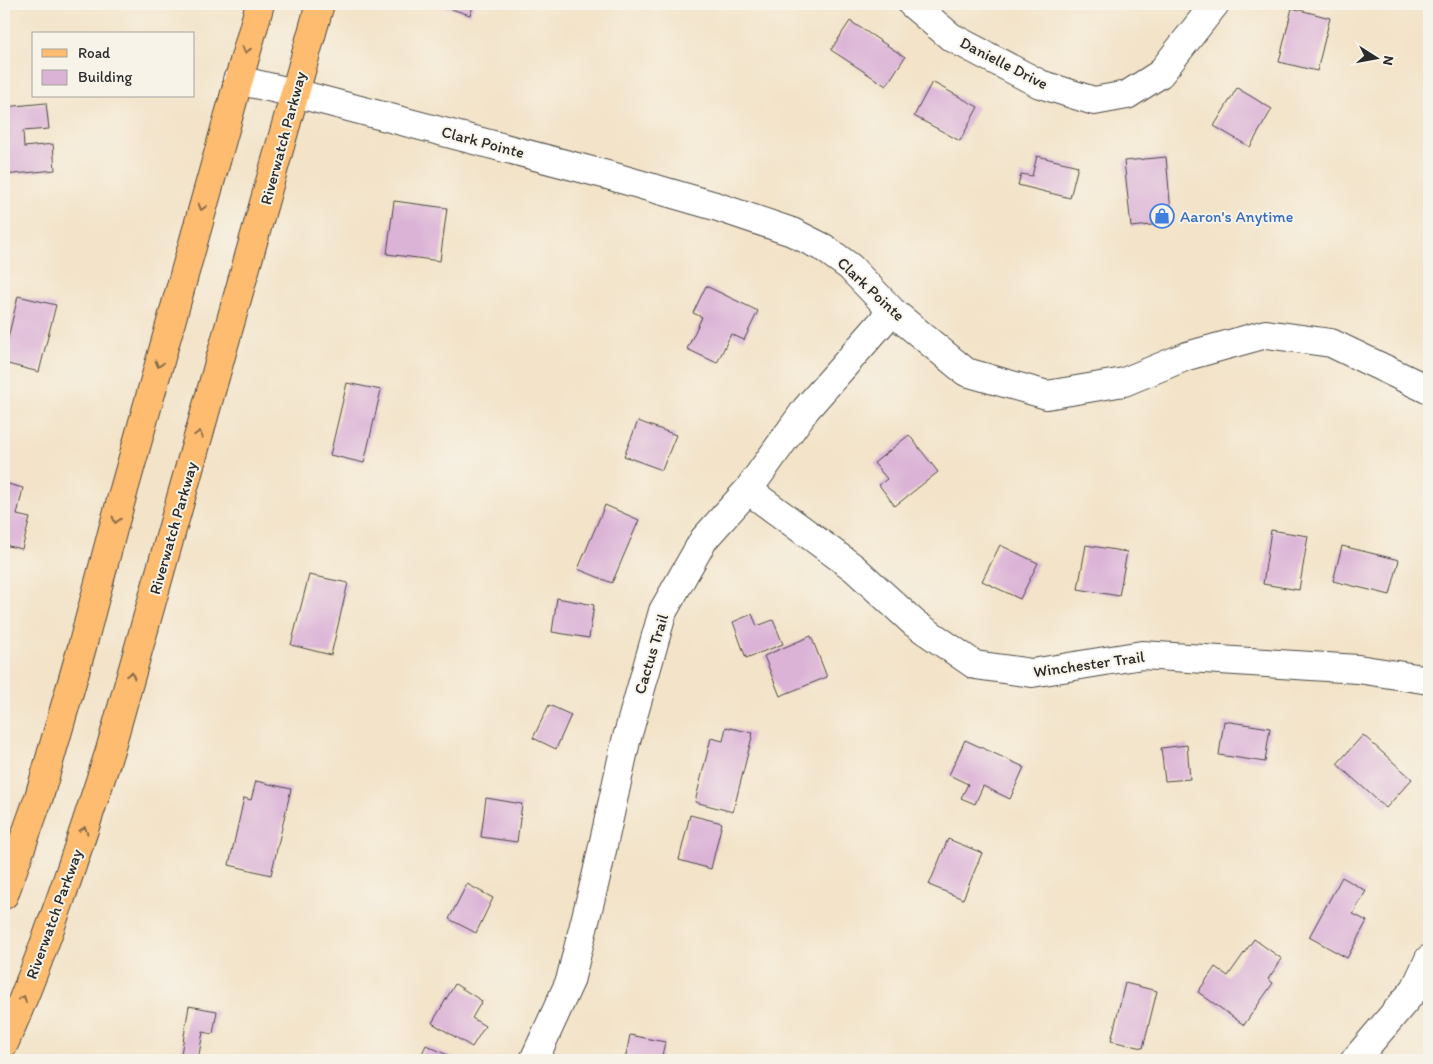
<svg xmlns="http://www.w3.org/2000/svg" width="1433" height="1064" viewBox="0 0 1433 1064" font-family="Itim,sans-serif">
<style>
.building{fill:#dbb3d7}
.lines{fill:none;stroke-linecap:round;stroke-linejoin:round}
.minor-casing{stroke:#494743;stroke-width:30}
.major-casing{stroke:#494743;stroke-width:30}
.minor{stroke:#fff;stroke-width:28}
.major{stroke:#fdbc6f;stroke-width:28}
.oneway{stroke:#8a6c4a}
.labels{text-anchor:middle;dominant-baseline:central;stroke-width:4;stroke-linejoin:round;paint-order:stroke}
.street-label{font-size:16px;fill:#2b2b2b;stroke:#f7f3e8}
.shop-label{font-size:16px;fill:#366cbe;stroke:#f7f3e8;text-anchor:start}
</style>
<rect width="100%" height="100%" fill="#f7f3e8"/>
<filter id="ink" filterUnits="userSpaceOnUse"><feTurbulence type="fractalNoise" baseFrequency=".02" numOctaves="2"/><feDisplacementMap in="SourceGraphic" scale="10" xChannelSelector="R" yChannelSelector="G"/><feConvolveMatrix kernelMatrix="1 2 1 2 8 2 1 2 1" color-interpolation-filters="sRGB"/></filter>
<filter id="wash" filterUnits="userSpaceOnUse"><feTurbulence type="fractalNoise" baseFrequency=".0096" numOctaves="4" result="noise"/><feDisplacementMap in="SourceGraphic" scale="20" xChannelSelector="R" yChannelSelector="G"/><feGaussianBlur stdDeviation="1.12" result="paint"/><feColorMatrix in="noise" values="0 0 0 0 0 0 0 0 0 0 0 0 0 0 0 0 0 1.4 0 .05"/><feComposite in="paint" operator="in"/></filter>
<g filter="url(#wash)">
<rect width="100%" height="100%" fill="#f3e3c8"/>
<g id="blocks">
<path class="building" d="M 146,4 L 161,4 L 160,8 Z
M 436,4 L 474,4 L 470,15 Z
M 1292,8 L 1330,18 L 1317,71 L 1279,62 Z
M 850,21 L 905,57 L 886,86 L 831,50 Z
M 932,82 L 978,107 L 960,141 L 914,116 Z
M 1237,88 L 1272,109 L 1250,147 L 1214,126 Z
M 46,103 L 49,129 L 23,131 L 24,147 L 53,144 L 55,170 L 4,175 L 4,107 Z
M 1037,156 L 1078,166 L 1070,198 L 1018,185 L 1021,174 L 1032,176 Z
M 1166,157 L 1172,223 L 1131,227 L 1124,161 Z
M 394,201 L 447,208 L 440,261 L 387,254 Z
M 706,286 L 758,311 L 744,340 L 731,334 L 717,363 L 687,349 L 702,317 L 693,313 Z
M 18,296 L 56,305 L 39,372 L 4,363 L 4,355 Z
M 347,383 L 381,390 L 364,463 L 330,455 Z
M 638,421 L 676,435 L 662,470 L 624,456 Z
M 909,435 L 938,472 L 895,506 L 879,485 L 887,479 L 874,463 Z
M 4,483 L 23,488 L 17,515 L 30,518 L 22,549 L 4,545 Z
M 605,505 L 639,520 L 612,583 L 578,569 Z
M 1271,530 L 1308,536 L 1299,590 L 1263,584 Z
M 1000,545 L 1038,563 L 1020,599 L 982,581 Z
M 1086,545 L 1127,552 L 1119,596 L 1078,589 Z
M 1342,546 L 1399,560 L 1390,595 L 1333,581 Z
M 309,575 L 348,583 L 331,655 L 291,645 Z
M 557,598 L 594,605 L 589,638 L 552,632 Z
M 752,614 L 757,626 L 773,620 L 783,644 L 746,658 L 733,622 Z
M 811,636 L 827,677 L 780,696 L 764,656 Z
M 549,705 L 571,715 L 556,749 L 533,738 Z
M 1224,721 L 1270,728 L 1265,762 L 1219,755 Z
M 726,727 L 753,733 L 733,812 L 695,802 L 711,738 L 723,741 Z
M 1363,735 L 1412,779 L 1386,808 L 1337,764 Z
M 965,740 L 1024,767 L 1010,799 L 983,786 L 975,804 L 961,798 L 968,784 L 949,775 Z
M 1187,745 L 1190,779 L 1165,781 L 1161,748 Z
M 256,781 L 291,789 L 271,875 L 229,865 L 244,798 L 251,800 Z
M 486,798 L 522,804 L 517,842 L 481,837 Z
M 690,815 L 722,823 L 711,869 L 679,860 Z
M 948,839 L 982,853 L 963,899 L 929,885 Z
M 1342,877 L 1366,891 L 1353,914 L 1367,921 L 1347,958 L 1309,937 Z
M 467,884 L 493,898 L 476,933 L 449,919 Z
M 1254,939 L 1282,959 L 1268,979 L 1273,983 L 1244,1025 L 1198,992 L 1215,967 L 1228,976 Z
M 1125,983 L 1157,991 L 1143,1048 L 1111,1041 Z
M 455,984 L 482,1001 L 472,1018 L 485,1026 L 472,1047 L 432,1023 Z
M 189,1006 L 217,1011 L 213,1034 L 203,1032 L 198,1060 L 180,1060 Z
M 630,1035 L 665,1042 L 661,1060 L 625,1060 Z
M 426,1045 L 458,1060 L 419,1060 Z"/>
</g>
</g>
<g filter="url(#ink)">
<use href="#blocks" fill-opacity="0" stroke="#494743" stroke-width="1"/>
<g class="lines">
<g class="minor-casing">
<path id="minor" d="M 912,4 L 951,37 L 1040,84 L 1094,101 L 1127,95 L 1160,74 L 1215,4
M 237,80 L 295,93 L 611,176 L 715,206 L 792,232 L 824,248 L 850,267 L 892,311 L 966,372 L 1047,395 L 1124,382 L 1187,356 L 1266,334 L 1331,343 L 1429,390
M 748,490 L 854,568 L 914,623 L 975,665 L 1032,673 L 1142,655 L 1358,669 L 1429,680
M 534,1060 L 570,981 L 597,873 L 626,741 L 663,611 L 704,539 L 748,490 L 806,409 L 892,311
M 1355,1060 L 1415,989 L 1429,959"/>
</g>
<g class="major-casing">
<path id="major" d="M 4,895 L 39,797 L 82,647 L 113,529 L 260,4
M 4,1044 C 46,949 78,849 110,750 L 320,4"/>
</g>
<use href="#minor" class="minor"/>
<use href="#major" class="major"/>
</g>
<defs><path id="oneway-chevron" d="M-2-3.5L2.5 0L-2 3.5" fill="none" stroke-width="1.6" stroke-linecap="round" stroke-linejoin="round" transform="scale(1.25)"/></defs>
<g class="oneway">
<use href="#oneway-chevron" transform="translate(246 50) rotate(106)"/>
<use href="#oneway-chevron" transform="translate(202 207) rotate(105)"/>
<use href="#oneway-chevron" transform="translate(159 364) rotate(105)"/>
<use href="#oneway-chevron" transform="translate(199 434) rotate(-74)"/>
<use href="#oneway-chevron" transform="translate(116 520) rotate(105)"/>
<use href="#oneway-chevron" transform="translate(131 675) rotate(-74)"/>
<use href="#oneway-chevron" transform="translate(84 830) rotate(-72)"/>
<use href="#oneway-chevron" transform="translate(23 999) rotate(-67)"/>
</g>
</g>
<defs>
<g id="shop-ring" transform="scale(1.25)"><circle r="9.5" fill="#f7f3e8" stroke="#3f7fe0" stroke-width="1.5"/><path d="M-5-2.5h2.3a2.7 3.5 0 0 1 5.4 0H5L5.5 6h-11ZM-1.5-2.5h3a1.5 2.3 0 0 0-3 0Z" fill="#3f7fe0"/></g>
</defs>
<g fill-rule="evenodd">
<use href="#shop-ring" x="1162" y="216"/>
</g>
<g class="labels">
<g class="street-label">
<text transform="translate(1004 63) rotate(27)">Danielle Drive</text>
<text transform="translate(283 138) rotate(-75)">Riverwatch Parkway</text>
<text transform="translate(483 142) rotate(15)">Clark Pointe</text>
<text transform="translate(871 289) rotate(43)">Clark Pointe</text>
<text transform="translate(173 528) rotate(-74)">Riverwatch Parkway</text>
<text transform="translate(651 654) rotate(-73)">Cactus Trail</text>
<text transform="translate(1089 664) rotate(-8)">Winchester Trail</text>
<text transform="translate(54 914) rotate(-70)">Riverwatch Parkway</text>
</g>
<g class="shop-label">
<text x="1180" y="216">Aaron's Anytime</text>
</g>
</g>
<rect width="1433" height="1064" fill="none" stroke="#f7f3e8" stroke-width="20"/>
<rect x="32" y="32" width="162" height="65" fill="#f7f3e8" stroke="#a5a39c"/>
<rect x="42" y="49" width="25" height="8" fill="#fdbc6f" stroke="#a5a39c"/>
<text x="78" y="58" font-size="15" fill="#2b2b2b">Road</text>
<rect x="42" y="70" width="25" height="15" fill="#dbb3d7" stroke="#a5a39c"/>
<text x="78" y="82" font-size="15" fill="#2b2b2b">Building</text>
<g transform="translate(1376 58) rotate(101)" stroke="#f7f3e8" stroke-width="4" paint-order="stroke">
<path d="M0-4L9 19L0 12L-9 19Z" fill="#2b2b2b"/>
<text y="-8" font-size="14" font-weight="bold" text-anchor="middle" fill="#2b2b2b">N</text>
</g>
</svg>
